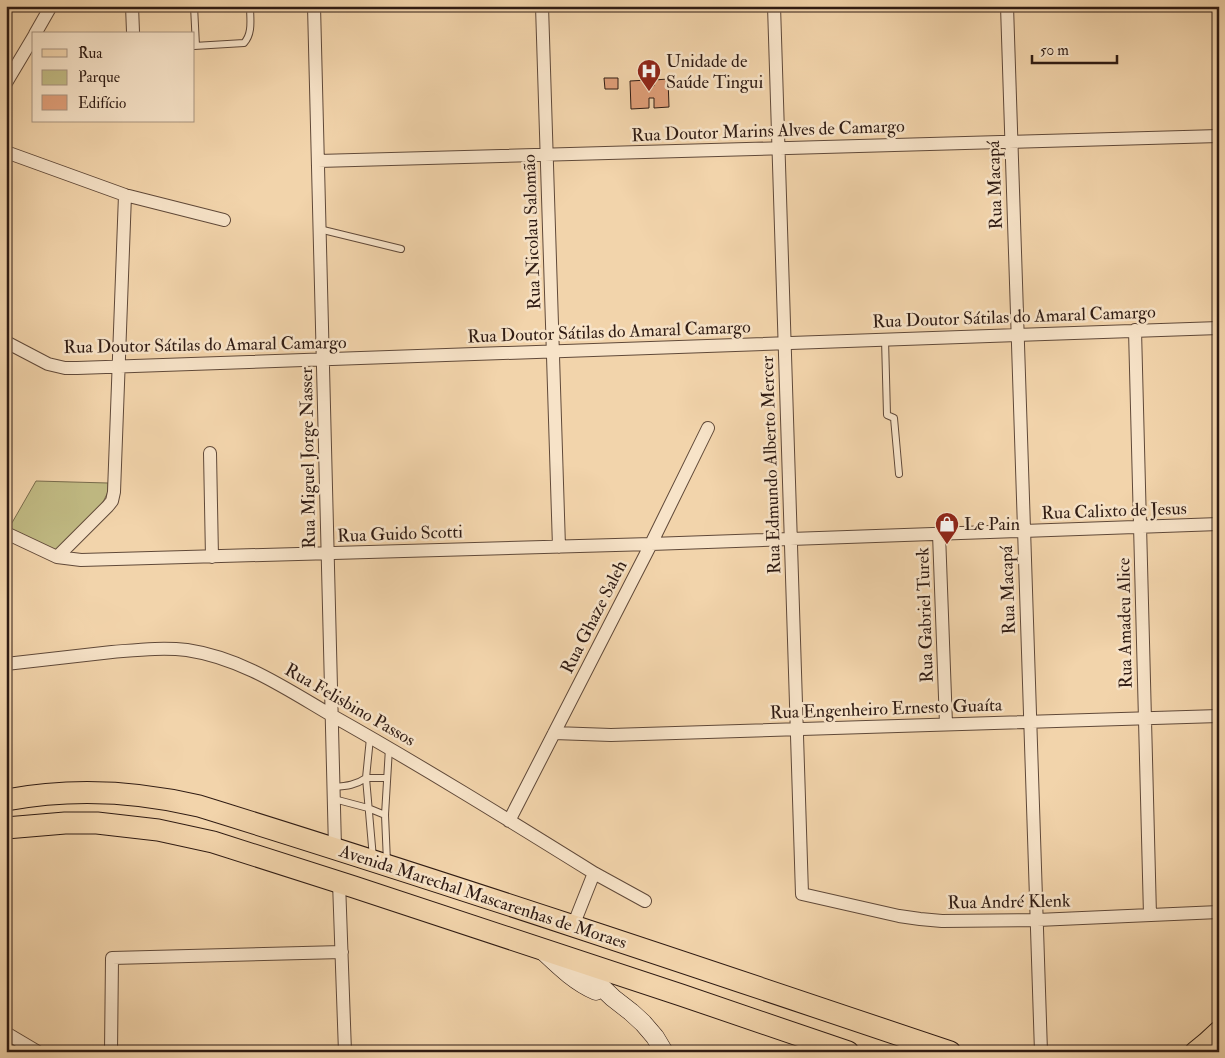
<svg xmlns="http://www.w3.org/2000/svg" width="1225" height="1058" viewBox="0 0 1225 1058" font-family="'IM FELL Double Pica',serif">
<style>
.green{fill:#c1bb84;stroke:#786b4c}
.building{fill:#df9e78;stroke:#2f1b13}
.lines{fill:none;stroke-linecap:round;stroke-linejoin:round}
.service-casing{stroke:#604939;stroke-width:8}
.minor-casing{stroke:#604939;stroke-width:14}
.secondary-casing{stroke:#2f1b13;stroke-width:19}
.primary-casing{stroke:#2f1b13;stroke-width:22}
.trunk-casing{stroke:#2f1b13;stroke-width:23}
.service{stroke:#f7e3c8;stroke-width:6}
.minor{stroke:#f7e3c8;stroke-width:12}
.secondary{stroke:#f7e3c8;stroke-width:18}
.primary{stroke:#f2d4ab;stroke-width:20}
.trunk{stroke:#f2d4ab;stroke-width:21}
.labels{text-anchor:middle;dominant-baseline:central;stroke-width:5;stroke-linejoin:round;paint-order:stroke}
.poi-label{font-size:18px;fill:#2f1b13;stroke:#f7e3c8;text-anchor:start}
.street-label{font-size:18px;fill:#2f1b13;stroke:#f7e3c8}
</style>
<rect width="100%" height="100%" fill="#f2d4ab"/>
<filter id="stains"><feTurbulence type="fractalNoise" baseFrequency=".004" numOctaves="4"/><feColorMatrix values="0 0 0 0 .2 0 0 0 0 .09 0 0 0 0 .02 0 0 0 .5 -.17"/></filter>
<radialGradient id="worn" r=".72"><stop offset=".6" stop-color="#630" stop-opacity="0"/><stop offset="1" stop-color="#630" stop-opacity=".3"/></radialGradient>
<path class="green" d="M 36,481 L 108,483 L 108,492 L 102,504 L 55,551 L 9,528 Z"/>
<path class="building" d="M 604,78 L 618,78 L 618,89 L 605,89 Z
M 668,79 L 669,107 L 654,108 L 654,98 L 649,98 L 649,108 L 631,109 L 630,81 L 648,80 L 648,86 L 654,86 L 654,80 Z"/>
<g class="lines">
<g class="service-casing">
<path id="service" d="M 194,6 L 196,46
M 194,46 L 244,43 C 253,33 250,19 250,6
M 319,229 L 401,249
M 885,339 L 887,415 L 894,418 L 899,474
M 334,787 C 347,786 356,785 366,778 L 370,738
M 334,799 L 368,808 L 385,815
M 373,858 L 366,778 L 387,778
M 387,862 L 385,815 L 389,748"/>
</g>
<g class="minor-casing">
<path id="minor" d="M 132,6 L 133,32
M 314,6 L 335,848
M 542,6 L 559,547
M 774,6 L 802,894 L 899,916 L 920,919 L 942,921 L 1037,920 L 1219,912
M 1007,6 L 1041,1052
M 35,34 L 51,6
M 6,83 L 34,36
M 6,152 L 125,195 L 224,220
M 318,161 L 1219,136
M 1135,330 L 1150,915
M 6,342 L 48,364 L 65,368 L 77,368 L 1219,328
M 210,453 L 212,557
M 6,533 L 57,557 L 81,560 L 651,544 L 1219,524
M 939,534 L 946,724
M 57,557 L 108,506 L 112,501 L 114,492 L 125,195
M 6,664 C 41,660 76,656 112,652 C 137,650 162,647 187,650 C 241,658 285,688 331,715 C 420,765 507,819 594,873 L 573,926
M 554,733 L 611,735 L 1219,716
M 509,821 L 651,544 L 708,428
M 594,873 L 645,901
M 339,882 L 345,1052
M 6,1033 L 38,1052
M 111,1052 L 112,958 L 342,952"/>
</g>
<g class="secondary-casing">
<path id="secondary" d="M 542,950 C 559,966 575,982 596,991
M 573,960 L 613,998 L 631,1012 L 643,1023 L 655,1037 L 664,1052"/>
</g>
<g class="primary-casing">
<path id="primary" d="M 1195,1052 L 1206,1043 L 1219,1031"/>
</g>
<g class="trunk-casing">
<path id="trunk" d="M 6,800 C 70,788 136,791 199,806 C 451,884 701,968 950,1052
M 6,828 L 65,823 L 97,823 L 158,830 L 213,842 L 354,887 L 681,995 L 848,1052
M 1216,1052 L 1219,1043"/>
</g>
<use href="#service" class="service"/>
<use href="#minor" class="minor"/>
<use href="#secondary" class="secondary"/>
<use href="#primary" class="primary"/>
<use href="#trunk" class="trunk"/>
</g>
<defs>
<g id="hospital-pin" transform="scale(1.25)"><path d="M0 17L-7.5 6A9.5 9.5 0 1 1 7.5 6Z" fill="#8f2418" stroke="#f7e3c8"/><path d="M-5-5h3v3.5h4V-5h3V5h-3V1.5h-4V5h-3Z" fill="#fff"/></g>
<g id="shop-pin" transform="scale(1.25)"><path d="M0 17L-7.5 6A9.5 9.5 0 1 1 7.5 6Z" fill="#8f2418" stroke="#f7e3c8"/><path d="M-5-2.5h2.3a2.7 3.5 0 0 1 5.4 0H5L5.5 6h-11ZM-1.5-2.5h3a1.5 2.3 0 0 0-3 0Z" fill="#fff"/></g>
</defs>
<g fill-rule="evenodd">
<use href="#hospital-pin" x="649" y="71"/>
<use href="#shop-pin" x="947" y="524"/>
</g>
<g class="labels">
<g class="poi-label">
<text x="666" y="61">Unidade de<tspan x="666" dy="21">Saúde Tingui</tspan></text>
<text x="964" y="524">Le Pain</text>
</g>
<g class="street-label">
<text transform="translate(768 131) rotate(-2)">Rua Doutor Marins Alves de Camargo</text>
<text transform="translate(995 185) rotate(-92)">Rua Macapá</text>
<text transform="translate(532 232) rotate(-92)">Rua Nicolau Salomão</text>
<text transform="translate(1014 317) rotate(-2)">Rua Doutor Sátilas do Amaral Camargo</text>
<text transform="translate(609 332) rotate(-2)">Rua Doutor Sátilas do Amaral Camargo</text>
<text transform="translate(205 345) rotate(-1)">Rua Doutor Sátilas do Amaral Camargo</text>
<text transform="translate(308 458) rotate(-91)">Rua Miguel Jorge Nasser</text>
<text transform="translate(771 465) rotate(-92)">Rua Edmundo Alberto Mercer</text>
<text transform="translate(1114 511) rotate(-2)">Rua Calixto de Jesus</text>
<text transform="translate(400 534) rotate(-2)">Rua Guido Scotti</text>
<text transform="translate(1008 590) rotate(-92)">Rua Macapá</text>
<text transform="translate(925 615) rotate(-92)">Rua Gabriel Turek</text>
<text transform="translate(594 617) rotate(-63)">Rua Ghaze Saleh</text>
<text transform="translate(1125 623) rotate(-91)">Rua Amadeu Alice</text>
<text transform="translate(350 705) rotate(30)">Rua Felisbino Passos</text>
<text transform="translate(886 709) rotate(-2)">Rua Engenheiro Ernesto Guaíta</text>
<text transform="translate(483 897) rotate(18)">Avenida Marechal Mascarenhas de Moraes</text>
<text transform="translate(1009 902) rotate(-1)">Rua André Klenk</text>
</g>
</g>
<rect width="1225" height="1058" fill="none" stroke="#f2d4ab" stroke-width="25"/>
<rect x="8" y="8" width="1210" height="1043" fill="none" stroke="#2f1b13" stroke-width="2.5"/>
<rect x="12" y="12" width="1200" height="1033" fill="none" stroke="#2f1b13"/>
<rect x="32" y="32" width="162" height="90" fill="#f7e3c8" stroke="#a79380"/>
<rect x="42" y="49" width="25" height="8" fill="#f2d4ab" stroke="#a79380"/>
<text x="78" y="58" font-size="15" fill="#2f1b13">Rua</text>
<rect x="42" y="70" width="25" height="15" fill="#c1bb84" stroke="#a79380"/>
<text x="78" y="82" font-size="15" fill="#2f1b13">Parque</text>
<rect x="42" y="95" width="25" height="15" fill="#df9e78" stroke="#a79380"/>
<text x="78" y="108" font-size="15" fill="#2f1b13">Edifício</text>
<path d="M1032 55v8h85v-8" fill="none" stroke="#2f1b13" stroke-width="2.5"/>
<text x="1040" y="55" font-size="15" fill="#2f1b13" stroke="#f7e3c8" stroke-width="4" paint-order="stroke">50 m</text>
<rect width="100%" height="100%" filter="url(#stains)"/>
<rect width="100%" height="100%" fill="url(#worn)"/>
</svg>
